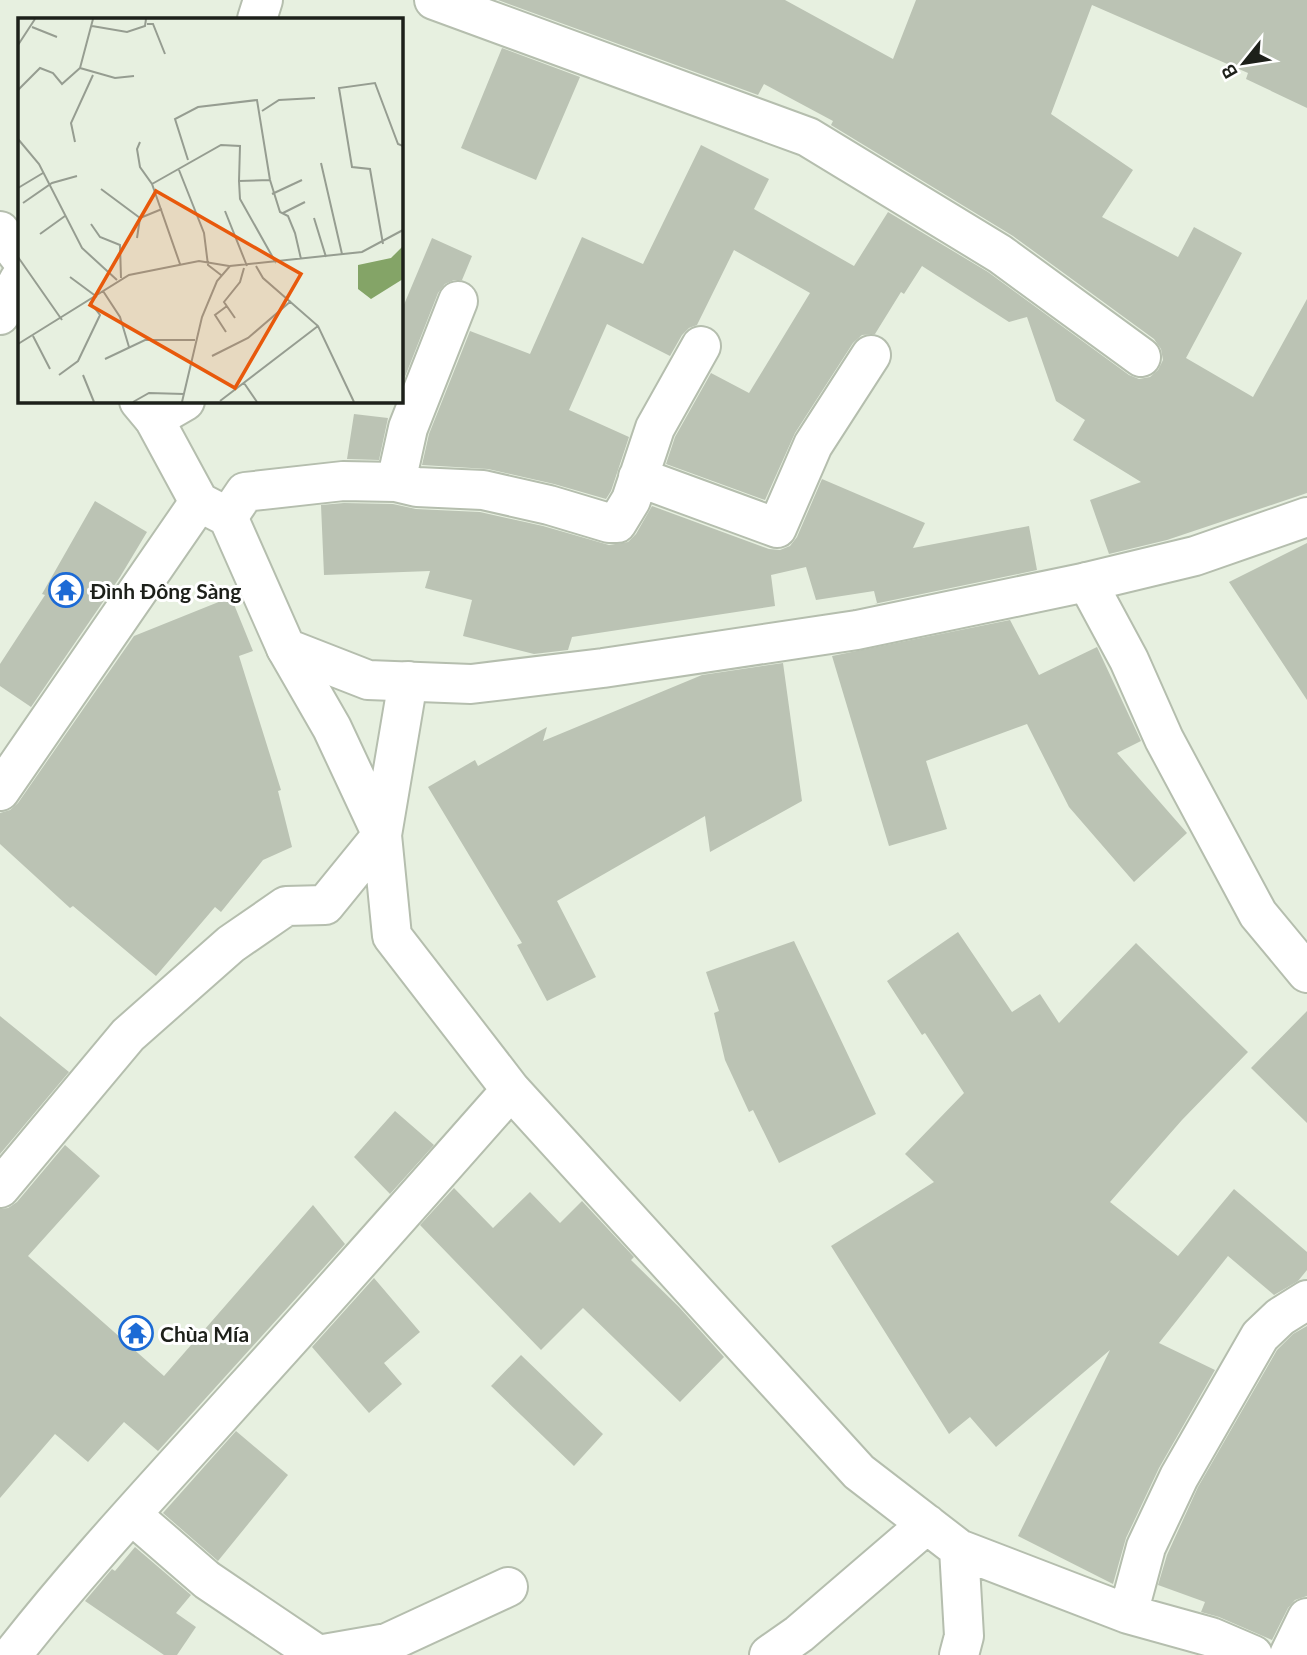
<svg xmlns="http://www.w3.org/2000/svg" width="1307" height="1655" viewBox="0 0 1307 1655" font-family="Lato,sans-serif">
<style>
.building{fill:#bbc3b4}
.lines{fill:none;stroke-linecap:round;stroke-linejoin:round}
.minor-casing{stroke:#b5beae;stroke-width:42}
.tertiary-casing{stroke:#b5beae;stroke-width:42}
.minor{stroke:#fff;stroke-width:38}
.tertiary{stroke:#fff;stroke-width:38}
.labels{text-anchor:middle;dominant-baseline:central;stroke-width:6;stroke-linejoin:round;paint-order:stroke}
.poi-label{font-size:21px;font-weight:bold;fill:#1d201a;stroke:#fff;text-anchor:start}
.inset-road{fill:none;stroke:#969d91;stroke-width:2}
.view{fill:#e8590c;fill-opacity:0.15;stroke:#e8590c;stroke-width:3.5}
.inset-edge{fill:none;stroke:#1d201a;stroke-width:3.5}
</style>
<rect width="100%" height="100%" fill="#e7f0e0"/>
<path class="building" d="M 498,0 L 785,0 L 893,59 L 916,0 L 1307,0 L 1307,108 L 1246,79 L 1248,73 L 1092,5 L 1051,114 L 1133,170 L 1102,217 L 1178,257 L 1194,227 L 1242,253 L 1186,358 L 1253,397 L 1307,299 L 1307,493 L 1167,540 L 1109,554 L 1090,500 L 1141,482 L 1073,440 L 1085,420 L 1056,401 L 1027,317 L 1009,322 L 922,266 L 904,294 L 901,292 L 875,334 L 862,335 L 853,343 L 795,433 L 765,500 L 666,464 L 675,437 L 711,373 L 749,393 L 810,293 L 734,250 L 697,325 L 689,328 L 682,335 L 670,356 L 607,324 L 569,410 L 629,437 L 611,491 L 606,499 L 554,484 L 488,469 L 422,465 L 429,434 L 470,331 L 530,354 L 582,237 L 643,264 L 701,145 L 769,179 L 754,209 L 854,266 L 888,212 L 988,272 L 1129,375 L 1139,379 L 1150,377 L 1158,370 L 1163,360 L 1161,349 L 1154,339 L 1013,236 L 831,125 L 833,121 L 764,84 L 758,95 Z
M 502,48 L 580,77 L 536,180 L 461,148 Z
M 432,238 L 472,256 L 462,280 L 454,280 L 445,284 L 438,293 L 401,387 L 401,306 L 403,307 Z
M 354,414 L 388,418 L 379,460 L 347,459 Z
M 822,479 L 925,523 L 913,548 L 1029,526 L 1037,570 L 874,604 L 877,603 L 874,591 L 816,600 L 806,567 L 771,575 L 775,606 L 572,637 L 568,650 L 534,654 L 463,636 L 472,600 L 425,588 L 430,571 L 324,575 L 321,505 L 344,503 L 393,504 L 416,509 L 480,512 L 543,526 L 609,545 L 628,542 L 636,534 L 652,506 L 769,549 L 780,550 L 790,546 L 797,537 Z
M 95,501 L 147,532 L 120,577 L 31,707 L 0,686 L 0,664 L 45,595 L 42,594 Z
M 1307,543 L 1307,700 L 1229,582 Z
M 231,597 L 253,651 L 239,656 L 281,790 L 278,791 L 292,847 L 263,860 L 221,912 L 215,907 L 156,976 L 73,906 L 70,908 L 0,844 L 0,813 L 10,810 L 18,803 L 134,636 Z
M 1010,620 L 1039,675 L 1097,647 L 1141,741 L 1117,753 L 1187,833 L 1134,882 L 1069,807 L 1027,724 L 926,761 L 947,829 L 889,846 L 832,656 Z
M 783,663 L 802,801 L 710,852 L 705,816 L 557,901 L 596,977 L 547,1001 L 517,945 L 522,943 L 428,787 L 475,760 L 478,766 L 547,727 L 543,741 L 702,675 Z
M 958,932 L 1012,1012 L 1040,994 L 1059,1023 L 1136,943 L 1248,1052 L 1182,1120 L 1110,1202 L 1178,1256 L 1234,1189 L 1307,1252 L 1307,1270 L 1298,1281 L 1274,1295 L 1228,1256 L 1159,1343 L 1215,1370 L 1159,1468 L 1126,1538 L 1113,1584 L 1018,1536 L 1110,1350 L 996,1447 L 970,1417 L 949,1434 L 831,1246 L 934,1182 L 905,1154 L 964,1093 L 925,1033 L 922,1035 L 887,981 Z
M 794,941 L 876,1114 L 779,1163 L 753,1110 L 749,1112 L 725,1060 L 714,1013 L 719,1011 L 706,972 Z
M 1307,1011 L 1307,1123 L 1251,1068 Z
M 0,1016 L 69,1072 L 0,1154 Z
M 395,1111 L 434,1145 L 390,1194 L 354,1157 Z
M 65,1145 L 100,1176 L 28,1256 L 164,1376 L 313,1205 L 345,1244 L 158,1451 L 124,1422 L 88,1462 L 55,1434 L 0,1498 L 0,1209 L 8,1208 L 17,1202 Z
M 454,1188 L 493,1228 L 530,1192 L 560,1223 L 582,1201 L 634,1257 L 631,1260 L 679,1307 L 724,1357 L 680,1402 L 583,1308 L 541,1350 L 420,1225 Z
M 374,1278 L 420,1332 L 384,1363 L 402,1384 L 369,1413 L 312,1347 Z
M 1307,1326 L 1307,1596 L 1295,1600 L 1288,1608 L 1272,1640 L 1219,1617 L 1201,1612 L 1205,1602 L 1158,1585 L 1167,1555 L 1198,1487 L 1277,1350 L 1293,1334 Z
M 521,1355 L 603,1434 L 574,1466 L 491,1386 Z
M 236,1431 L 288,1475 L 218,1561 L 163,1513 Z
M 135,1547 L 191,1595 L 176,1613 L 196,1627 L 177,1655 L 164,1655 L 85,1601 L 112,1569 L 115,1571 Z"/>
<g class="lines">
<g class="minor-casing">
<path id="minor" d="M 434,0 L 808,137 L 1000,254 L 1141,357
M 257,19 L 263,0
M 0,315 L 19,280
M 154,419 L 185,401
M 638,477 L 777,528 L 813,445 L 871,355
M 396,482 L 408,428 L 458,301
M 228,517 L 245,492 L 343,481 L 396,482 L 417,487 L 483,490 L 549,505 L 609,523 L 617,523 L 631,500 L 655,428 L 701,346
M 1087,582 L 1129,660 L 1164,739 L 1258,914 L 1307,973
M 286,648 L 332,728 L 382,835 L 392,936 L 511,1090 L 859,1472 L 959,1549 L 1128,1614 L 1211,1637 L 1253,1655
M 0,791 L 199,502
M 0,1188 L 128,1035 L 231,944 L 286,906 L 325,905 L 382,835 L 408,681
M 132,1515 L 207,1580 L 318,1655
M 1128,1614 L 1146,1547 L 1179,1477 L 1260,1336 L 1280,1317 L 1307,1300
M 12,1655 C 83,1564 162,1481 239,1395 C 331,1294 421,1192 511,1090
M 318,1655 L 387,1643 L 508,1587
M 769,1655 L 799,1634 L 927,1524
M 959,1655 L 964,1636 L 959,1549
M 1289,1655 L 1307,1618"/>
</g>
<g class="tertiary-casing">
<path id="tertiary" d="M 0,231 L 19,256
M 139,401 L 154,419 L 199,502 L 228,517 L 286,648 L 368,680 L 471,684 L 603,668 L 857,630 L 1087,582 L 1195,556 L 1307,517"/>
</g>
<use href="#minor" class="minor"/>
<use href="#tertiary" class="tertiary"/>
</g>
<defs>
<g id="temple-ring" transform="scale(1.75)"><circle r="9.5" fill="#fff" stroke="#1c6ad5" stroke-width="1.5"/><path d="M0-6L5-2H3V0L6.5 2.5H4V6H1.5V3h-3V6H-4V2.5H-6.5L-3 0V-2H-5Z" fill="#1c6ad5"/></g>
</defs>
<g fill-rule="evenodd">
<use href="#temple-ring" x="66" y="590"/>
<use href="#temple-ring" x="136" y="1333"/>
</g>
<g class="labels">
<g class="poi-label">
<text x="90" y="590">Đình Đông Sàng</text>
<text x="160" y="1333">Chùa Mía</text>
</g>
</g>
<g transform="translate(18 18)">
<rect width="385" height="385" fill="#e7f0e0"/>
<path d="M 385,228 L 385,261 L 353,281 L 340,271 L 340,247 L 373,240 Z" fill="#84a467"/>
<path class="inset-road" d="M 75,1 L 62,50 L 97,60 L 116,58M 129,6 L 135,6 L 147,36M 74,8 L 109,14 L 127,8 L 128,1M 14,9 L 39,19M 0,27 L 17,1M 0,72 L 22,50 L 35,55 L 44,66 L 62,50M 244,93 L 261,82 L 297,80M 0,121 L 21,146 L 64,230 L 99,262M 57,124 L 53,105 L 75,57M 122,124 L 119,131 L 122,149 L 134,166 L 162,246M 170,142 L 157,101 L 180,89 L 239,82 L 252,162M 303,145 L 324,236M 161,152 L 186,215 L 190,247 L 203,257M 221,163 L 222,181 L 258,245M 134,166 L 203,127 L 222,128 L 221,163 L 252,162 L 262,194 L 270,198 L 277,215 L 283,241M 0,170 L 25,155M 83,171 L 122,200M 254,176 L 284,162M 5,185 L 34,165 L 59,158M 207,193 L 229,248M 265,195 L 287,184M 296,200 L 308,239M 73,206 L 82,219 L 102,227 L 103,260M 22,216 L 47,198M 119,220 L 122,200 L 144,191M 365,226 L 352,151 L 334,149 L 321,70 L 357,65 L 380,126 L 385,128M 0,239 L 44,302M 238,248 L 245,260 L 300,308 L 336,384M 52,259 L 79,279M 85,273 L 102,299 L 111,329M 217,300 L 206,284 L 222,264 L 226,250M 208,314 L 197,297 L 209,288M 15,318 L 32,351M 0,326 L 111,257 L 181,243 L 211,248M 194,338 L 230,320 L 273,283M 87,341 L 127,322 L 177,322M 41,357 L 60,343 L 82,297 L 72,284M 65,357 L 76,384M 226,365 L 239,384M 202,383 L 300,308M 115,384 L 131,375 L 166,376M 164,384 L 184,299 L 199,263 L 212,248 L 344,234 L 385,212"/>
<path class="view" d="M 138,173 L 283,256 L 217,370 L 72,287 Z"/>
<rect width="385" height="385" class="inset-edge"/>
</g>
<g transform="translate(1244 63) rotate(240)" stroke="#ffffff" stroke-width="5" paint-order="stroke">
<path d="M0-5L12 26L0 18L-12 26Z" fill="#1d201a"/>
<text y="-10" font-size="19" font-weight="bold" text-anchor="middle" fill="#1d201a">B</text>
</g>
</svg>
